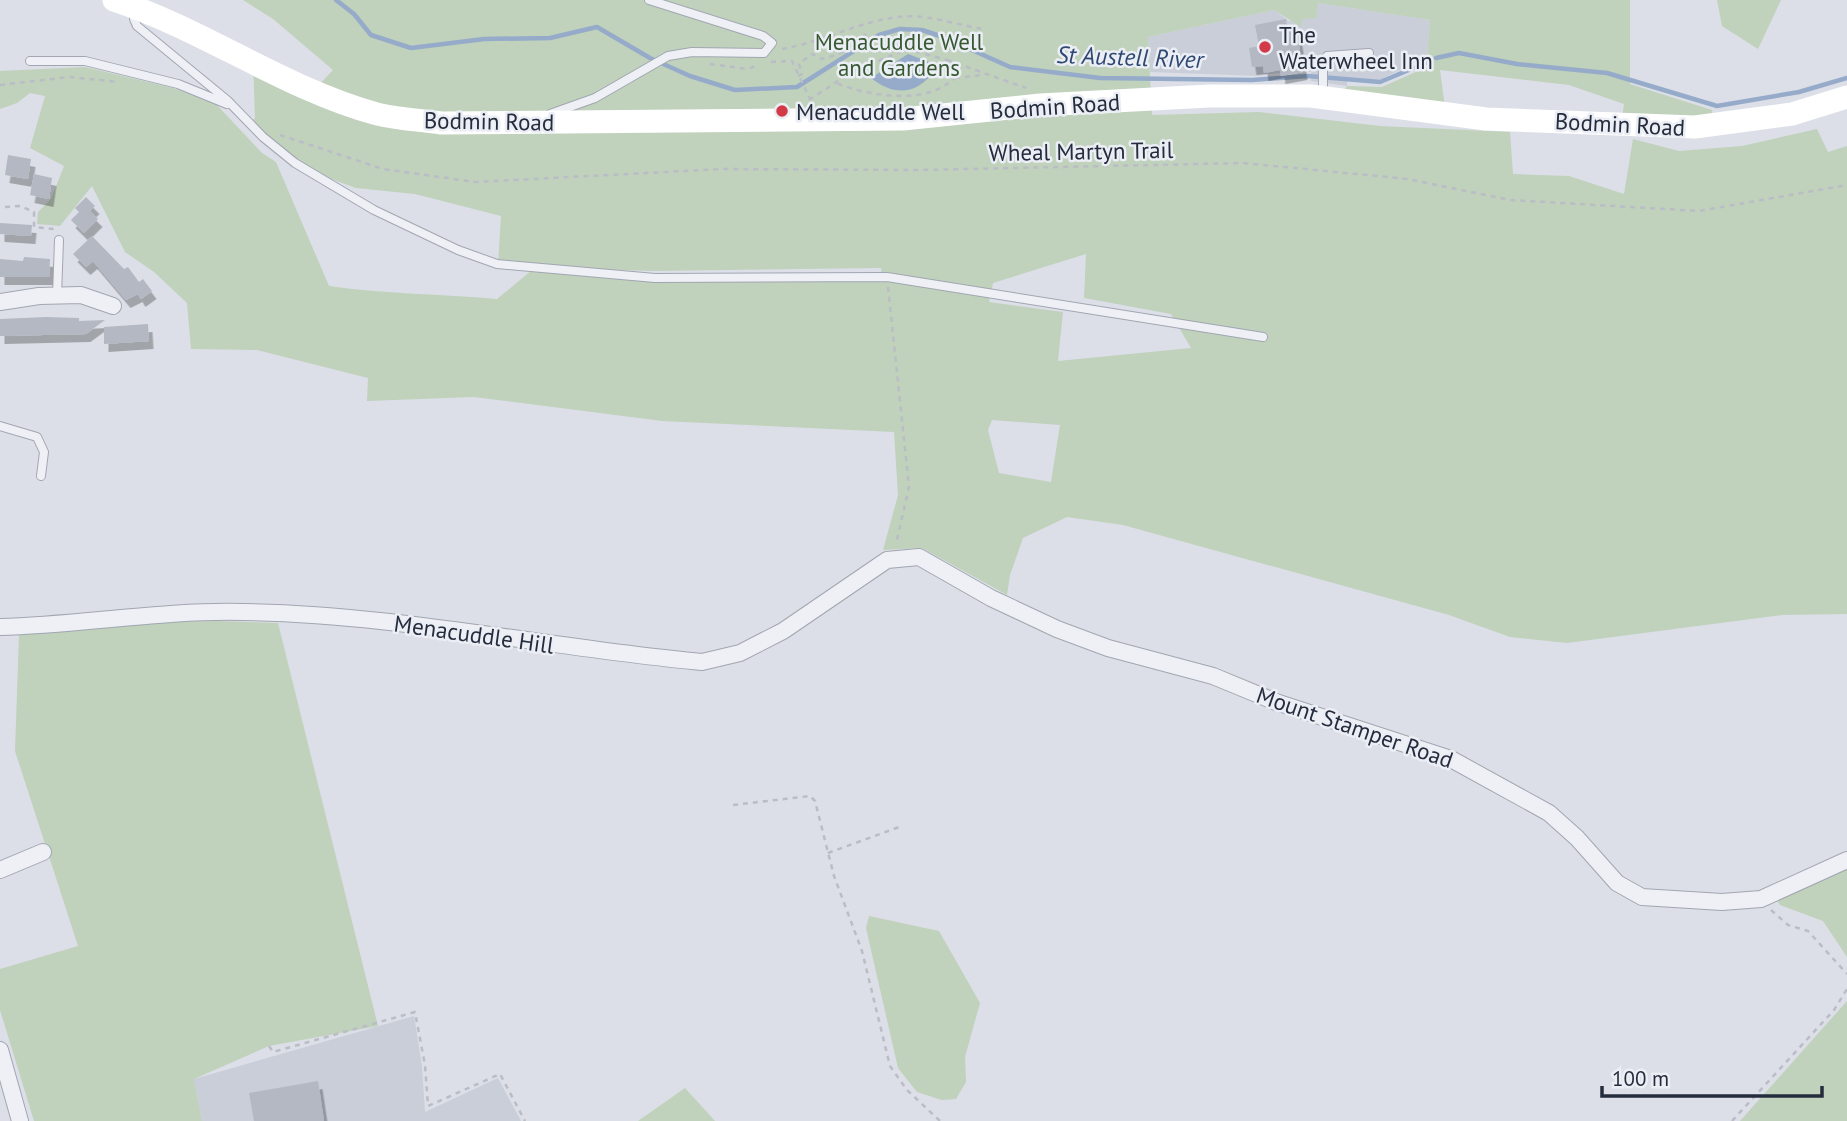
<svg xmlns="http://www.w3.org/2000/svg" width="1847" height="1121" viewBox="0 0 1847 1121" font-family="'PT Sans',sans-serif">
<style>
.built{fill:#c9ced9}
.green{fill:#c0d1bc;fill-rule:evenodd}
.water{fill:#95abc9}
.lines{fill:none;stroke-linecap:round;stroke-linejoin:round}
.stream{stroke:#95abc9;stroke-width:4.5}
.building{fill:#b3b8c3;filter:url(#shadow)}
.service-casing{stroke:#a1a6b1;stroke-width:10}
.minor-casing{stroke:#a1a6b1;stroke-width:18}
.path{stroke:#babdc5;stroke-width:2.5;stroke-dasharray:5 5;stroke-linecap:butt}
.service{stroke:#eef0f5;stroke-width:8}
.minor{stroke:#eef0f5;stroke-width:16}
.secondary{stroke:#fff;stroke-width:23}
.poi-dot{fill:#d23a48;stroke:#ebeef4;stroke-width:2.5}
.labels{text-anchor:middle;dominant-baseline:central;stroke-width:5;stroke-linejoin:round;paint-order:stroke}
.poi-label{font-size:23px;fill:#252c3d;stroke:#ebeef4;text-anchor:start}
.park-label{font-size:23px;fill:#375932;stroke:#ebeef4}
.street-label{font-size:23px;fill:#252c3d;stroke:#ebeef4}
.water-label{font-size:24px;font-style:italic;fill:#2e4872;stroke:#ebeef4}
</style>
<defs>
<filter id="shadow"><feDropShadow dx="4.5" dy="8" stdDeviation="0" flood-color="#0004"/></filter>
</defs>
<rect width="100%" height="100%" fill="#dcdfe7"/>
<path class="built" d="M 1318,3 L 1430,20 L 1427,57 L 1379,80 L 1347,78 L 1347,86 L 1311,81 L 1311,72 L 1302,70 L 1258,76 L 1150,72 L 1148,37 L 1274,10 L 1289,21 L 1302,19 Z
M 414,1016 L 422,1066 L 425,1112 L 498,1078 L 521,1121 L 202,1121 L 194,1079 Z"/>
<path class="green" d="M 243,0 L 1630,0 L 1630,84 L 1712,110 L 1713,126 L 1621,124 L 1624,104 L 1569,85 L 1440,70 L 1446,115 L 1338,102 L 1347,86 L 1382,87 L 1429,66 L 1427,57 L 1430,20 L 1318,3 L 1316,18 L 1302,19 L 1301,27 L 1274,10 L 1148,37 L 1152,115 L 1259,112 L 1380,126 L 1510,132 L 1513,174 L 1569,176 L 1624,194 L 1633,139 L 1679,151 L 1742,146 L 1817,129 L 1828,152 L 1847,146 L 1847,614 L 1782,615 L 1567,643 L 1510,637 L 1449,615 L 1123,525 L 1067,517 L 1023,538 L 1010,575 L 1007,595 L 922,548 L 883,550 L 898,495 L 894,432 L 662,421 L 474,397 L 367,401 L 368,378 L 257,350 L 191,349 L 187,303 L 154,272 L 125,252 L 92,186 L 60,226 L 37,224 L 38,212 L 51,199 L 64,166 L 30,148 L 45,96 L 30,93 L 17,103 L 0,109 L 0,71 L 85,67 L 173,88 L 215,103 L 262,153 L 276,162 L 329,286 C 385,294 441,294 497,299 L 532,270 L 651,281 L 882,280 L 881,268 L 653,271 L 498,266 L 501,216 L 415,194 L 356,188 L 291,164 L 247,125 L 255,118 L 253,59 L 316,88 L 333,70 L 273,19 ZM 1086,254 L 1084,298 L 1171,314 L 1191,348 L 1058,361 L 1063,312 L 989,302 L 993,283 ZM 992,420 L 1060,425 L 1051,482 L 999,473 L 988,430 Z
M 1717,0 L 1781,0 L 1758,49 L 1722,26 Z
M 220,621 L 278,623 L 378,1026 L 269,1046 L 194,1079 L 202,1121 L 34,1121 L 0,1010 L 0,969 L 78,946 L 15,751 L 19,635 L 148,622 Z
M 1847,867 L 1847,957 L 1823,921 L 1780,905 L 1775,897 Z
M 869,916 L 939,931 L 980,1003 L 965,1057 L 966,1082 L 956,1099 L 942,1100 L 917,1092 L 898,1068 L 866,928 Z
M 1847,1001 L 1847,1121 L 1740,1121 Z
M 685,1088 L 715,1121 L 638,1121 Z"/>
<path class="water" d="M 908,54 L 929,62 L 935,69 C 918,96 893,96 871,78 Z"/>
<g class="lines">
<path class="stream" d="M 336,0 L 354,14 L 371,35 L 411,48 L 484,39 L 550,38 L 597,27 L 650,58 L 690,76 L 735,90 L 797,87 L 879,35 L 900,29 L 922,30 L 943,37 L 1010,67 L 1100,78 L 1252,80 L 1308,76 L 1380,82 L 1428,62
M 1436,58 L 1459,53 L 1517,64 L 1607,73 L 1717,106 L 1799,92 L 1847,78"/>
</g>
<path class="building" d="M 1286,19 L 1287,27 L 1296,25 L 1303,72 L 1281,76 L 1280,70 L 1264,73 L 1263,66 L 1252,67 L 1249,48 L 1259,46 L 1255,25 Z
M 8,155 L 31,159 L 28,179 L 5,175 Z
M 34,174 L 52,178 L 49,199 L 30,195 Z
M 86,197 L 95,206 L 90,211 L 98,219 L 84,233 L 71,220 L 79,212 L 75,208 Z
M 0,223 L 32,225 L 31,236 L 0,234 Z
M 92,236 L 124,269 L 128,267 L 139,282 L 143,279 L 152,291 L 141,299 L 138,294 L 126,300 L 93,261 L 86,267 L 73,254 Z
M 24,257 L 50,259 L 49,277 L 0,277 L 0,259 L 23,261 Z
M 46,317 L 79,318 L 79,321 L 105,320 L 86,334 L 0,336 L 0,319 Z
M 148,324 L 149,341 L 104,344 L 104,327 Z
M 318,1081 L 324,1121 L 254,1121 L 249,1093 Z"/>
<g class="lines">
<g class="service-casing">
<path id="service" d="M 137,11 L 134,19 L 137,26 L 227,100 L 263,137 L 295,163 L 374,210 L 458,250 L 497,264 L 655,278 L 887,277 L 1263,337
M 30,61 L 85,61 L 178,84 L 227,104
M 1323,97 L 1323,61 L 1327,56 L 1369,53
M 550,114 L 595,98 L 668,56 L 692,52 L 764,53 L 772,43 L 763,36 L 649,0
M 57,296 L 59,240
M 0,426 L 37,437 L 44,452 L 41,476"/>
</g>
<g class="minor-casing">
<path id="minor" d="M 0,302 L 39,296 L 81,295 L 113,306
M 0,627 C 81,625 162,610 243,612 C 397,614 549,648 702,662 L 740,653 L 783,631 L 887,560 L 919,557 L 991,598 L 1057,629 L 1108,648 L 1213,676 L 1276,702 L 1451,759 L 1549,813 L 1577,838 L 1617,883 L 1642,897 L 1722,902 L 1761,899 L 1847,860
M 0,870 L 43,852
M 0,1050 L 20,1121"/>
</g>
<path class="path" d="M 782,49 C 822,42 858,22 897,17 C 924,13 957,25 983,29
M 947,60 L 1026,88
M 771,62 L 792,61 L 810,99
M 710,64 L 748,69 L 758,65
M 798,76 L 802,74 L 799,64 L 812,54 L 822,59 L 839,54 L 866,34
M 955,78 L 983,75
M 0,85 L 69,77 L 118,82
M 809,100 L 852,72 L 907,49 L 947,60 L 955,78 C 925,106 870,96 836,83
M 280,135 L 383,169 L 475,182 L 723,169 L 922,170 L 1243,163 L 1408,179 L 1510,200 L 1699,211 L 1847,185
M 5,207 L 20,206 L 34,212 L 34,227 L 54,229
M 888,287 L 909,487 L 896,544
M 733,805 L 810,796 L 815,801 L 834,876 L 862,951 L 890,1066 L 907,1090 L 940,1121
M 828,853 L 902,826
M 1771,910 L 1788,925 L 1808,931 L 1847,974
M 269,1046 L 273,1052 L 415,1012 L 425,1065 L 428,1106 L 500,1074 L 525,1121
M 1732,1121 L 1834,1010 L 1847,989"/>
<use href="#service" class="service"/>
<use href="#minor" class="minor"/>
<path class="secondary" d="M 114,0 C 205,30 285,89 377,114 C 397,119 420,120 441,123 L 903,119 L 1040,105 L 1209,96 L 1311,96 L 1486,119 L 1695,127 L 1792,114 L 1847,97"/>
</g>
<g class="poi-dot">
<circle cx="1265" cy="47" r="7"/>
<circle cx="782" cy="111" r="7"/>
</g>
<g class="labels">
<g class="poi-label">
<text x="1279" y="34">The<tspan x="1279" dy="26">Waterwheel Inn</tspan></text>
<text x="796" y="111">Menacuddle Well</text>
</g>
<g class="park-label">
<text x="899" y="41">Menacuddle Well<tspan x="899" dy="26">and Gardens</tspan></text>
</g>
<g class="street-label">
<text transform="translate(1055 106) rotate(-4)">Bodmin Road</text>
<text transform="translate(489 121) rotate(1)">Bodmin Road</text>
<text transform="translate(1620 124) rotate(3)">Bodmin Road</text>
<text transform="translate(1081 151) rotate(-1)">Wheal Martyn Trail</text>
<text transform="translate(474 634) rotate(8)">Menacuddle Hill</text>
<text transform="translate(1355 727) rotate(19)">Mount Stamper Road</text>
</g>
<g class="water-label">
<text transform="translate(1130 57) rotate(2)">St Austell River</text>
</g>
</g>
<path d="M1602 1086v10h220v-10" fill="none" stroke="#252c3d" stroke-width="3.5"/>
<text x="1612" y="1086" font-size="21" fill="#252c3d" stroke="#ebeef4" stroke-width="5" paint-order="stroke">100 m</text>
</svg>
